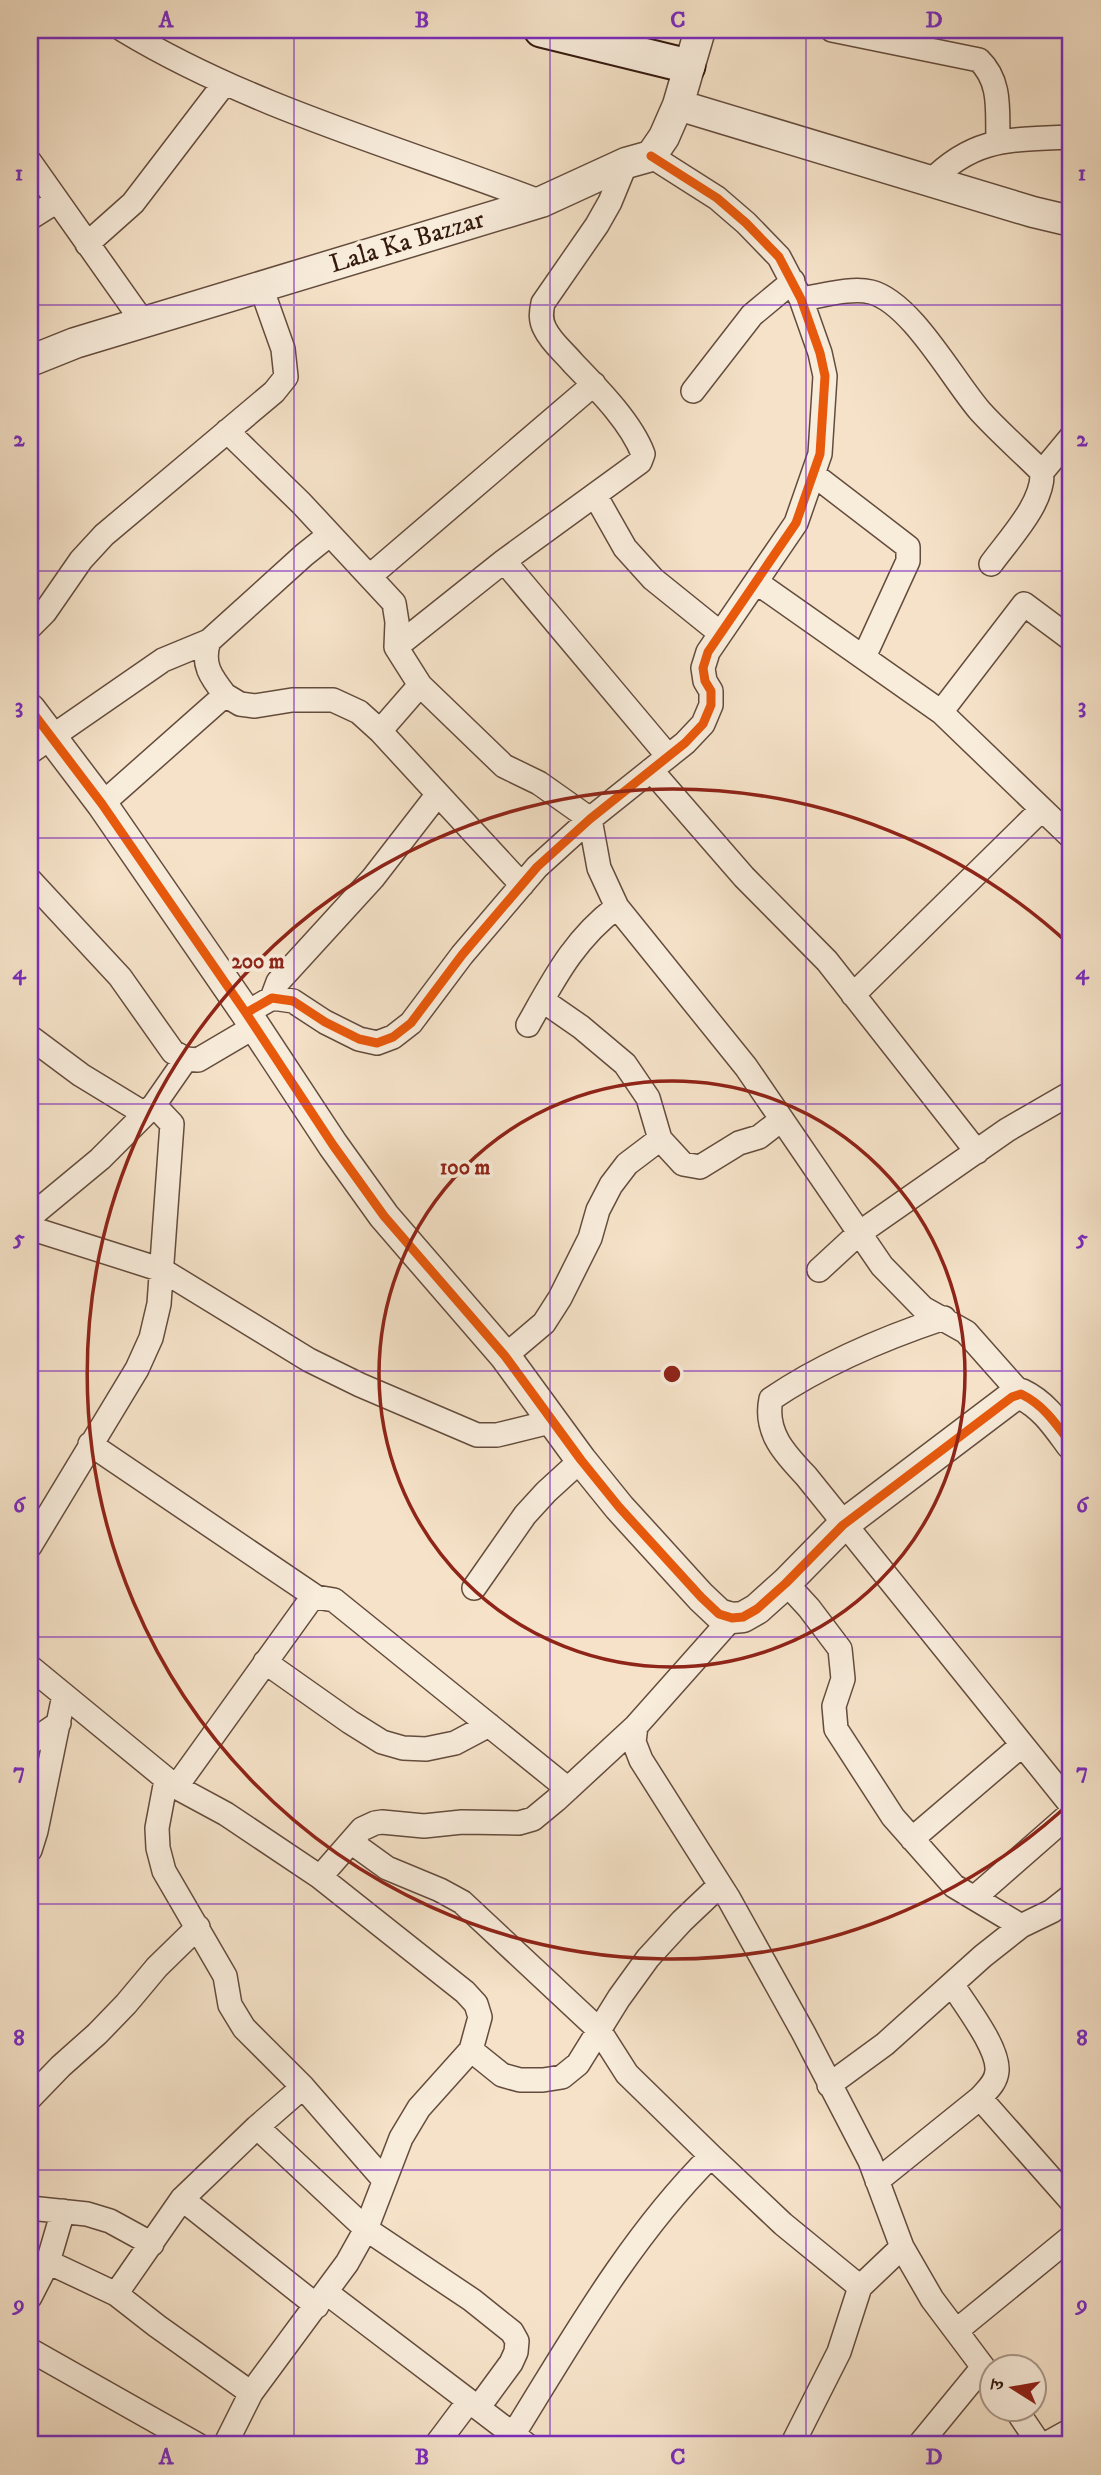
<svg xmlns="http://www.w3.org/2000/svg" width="1101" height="2475" viewBox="0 0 1101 2475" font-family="'IM FELL DW Pica','Noto Serif Devanagari',serif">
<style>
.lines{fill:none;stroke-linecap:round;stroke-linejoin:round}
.minor-casing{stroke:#644c3d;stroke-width:26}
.tertiary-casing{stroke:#644c3d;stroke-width:33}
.secondary-casing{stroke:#341a0f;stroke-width:37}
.minor{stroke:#f8ecdb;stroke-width:23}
.tertiary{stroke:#f8ecdb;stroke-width:30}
.secondary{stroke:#f8ecdb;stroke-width:33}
.cycleway-casing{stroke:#f8ecdb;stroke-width:13}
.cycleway{stroke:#e8590c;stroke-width:9}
.grid{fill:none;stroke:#7b2cbf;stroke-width:2;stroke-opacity:0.55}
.ring{fill:none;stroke:#8f2418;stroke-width:3.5}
.labels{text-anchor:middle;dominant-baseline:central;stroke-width:7;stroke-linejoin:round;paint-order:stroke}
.street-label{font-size:26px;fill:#341a0f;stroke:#f8ecdb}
.centre{fill:#8f2418;stroke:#f8ecdb;stroke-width:3.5}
.ring-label{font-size:21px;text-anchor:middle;font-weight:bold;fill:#8f2418;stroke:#f8ecdb;stroke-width:7;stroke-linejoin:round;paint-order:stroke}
.neatline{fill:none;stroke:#7b2cbf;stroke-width:2.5}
.grid-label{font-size:23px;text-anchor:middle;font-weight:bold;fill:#7b2cbf}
</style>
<rect width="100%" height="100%" fill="#f5e2c8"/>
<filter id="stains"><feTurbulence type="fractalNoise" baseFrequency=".00286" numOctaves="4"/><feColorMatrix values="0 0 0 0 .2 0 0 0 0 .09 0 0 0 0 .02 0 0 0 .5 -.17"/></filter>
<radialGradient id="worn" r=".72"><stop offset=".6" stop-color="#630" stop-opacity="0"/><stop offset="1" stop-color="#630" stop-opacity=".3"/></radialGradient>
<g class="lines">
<g class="minor-casing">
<path id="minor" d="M 123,30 C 252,108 401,148 541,202
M 832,30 L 979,60 C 1002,82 997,112 998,141
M 30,162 L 143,322
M 930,182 C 975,136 1012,140 1071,137
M 30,218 L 57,201
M 87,244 L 133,203 L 224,84
M 801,299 C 822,296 851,287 871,292 C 911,302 953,380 980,411 C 999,432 1021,451 1042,472 C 1044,503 1009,539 991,564
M 693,391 L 752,315 L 793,281
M 227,431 L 301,503 L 394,603 L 397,622 L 396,647 L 420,685 L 504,766 L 539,783 L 590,819 L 599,868 L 617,907 L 746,1067 L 882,1266 L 923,1308 L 966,1332 L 1021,1394
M 1042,472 L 1071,437
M 813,474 L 908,547 L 908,561 L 864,657
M 595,495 L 625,548 L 653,579 L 720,633
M 504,561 L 668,756
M 370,576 L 594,384
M 756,582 L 941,712 L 1071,837
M 30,627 L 45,612 L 81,560 L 104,535 L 274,392 L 286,377 L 283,349 L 261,287
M 396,647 L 504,561 L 640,462 L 643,454 C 631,422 597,388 573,363 C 564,352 551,342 545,329 C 540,320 541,312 543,303 L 597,225 L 610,202 L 626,163
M 225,695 L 240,704 L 255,706 L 292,700 L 333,700 L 359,712 L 380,731 L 522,885
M 941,712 L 1024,604 L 1071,639
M 380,731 L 420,685
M 30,752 L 163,660 L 209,641
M 651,770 L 744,877 L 827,961 L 977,1152
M 102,804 L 225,695 C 211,677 201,664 209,641 L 304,555 L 329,535
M 30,880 L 120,977 L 173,1052 L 186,1059 L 198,1060 L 254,1027
M 853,995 L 1041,810
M 272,998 L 278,982 L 373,878 L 438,794
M 542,1000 L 581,1027 L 625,1064 L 648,1098 L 660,1139 L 683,1164 L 700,1167 L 739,1143 L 759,1137 L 781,1120
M 246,1013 L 272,998 L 293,1001 L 325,1022 L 359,1039 L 377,1043 L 393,1037 L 411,1023 L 462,955 L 537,867 L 590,819 L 685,743 L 703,724 L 711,705 L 711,691 L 705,681 L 703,668 L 708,652 L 796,523 L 820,454 L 825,376 L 820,353 L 801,299 L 779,257 L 746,223 L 717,198 L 651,156
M 528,1025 C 554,979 574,939 617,907
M 30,1037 L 81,1075 L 145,1114
M 154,1105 L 186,1059
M 30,1217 L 100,1159 L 154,1105 L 172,1124 L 159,1304 L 151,1338 L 137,1369 L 30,1546
M 30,1228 L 162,1270 L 309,1360 L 360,1385 L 477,1435 L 497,1435 L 554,1421
M 819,1270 L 858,1234 L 1007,1130 L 1071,1093
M 944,1318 C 884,1338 824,1363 771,1399 C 764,1432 785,1454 806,1476 L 1071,1805
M 505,1356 L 544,1323 L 560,1298 L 590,1238 L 598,1210 L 611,1185 L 627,1164 L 660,1139
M 90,1444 L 316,1597
M 786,1583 L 809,1608 L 840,1649 L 843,1679 L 834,1706 L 836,1729 L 893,1817 L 954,1886 L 1021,1926
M 474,1588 L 525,1515 L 546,1492 L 581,1460
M 732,1618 L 636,1726 L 634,1742 L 641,1760 L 729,1899 L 803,2032 L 870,2161 L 902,2247 L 932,2299 L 992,2379
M 265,1662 L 350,1722 L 382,1742 L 403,1748 L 426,1749 L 455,1743 L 489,1725
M 30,1667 L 176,1787 L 226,1814 L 320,1877 L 465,1992 L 476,2004 L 480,2017 L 471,2050 L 419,2108 L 401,2138 L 366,2229 L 347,2263 L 251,2393 L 225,2445
M 30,1743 L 59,1723
M 166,1780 L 157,1828 L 158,1848 L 164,1871 L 225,1976 L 230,2005 L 244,2028 L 303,2087 L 384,2180
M 176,1787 L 309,1602 L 316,1597 L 334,1600 L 568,1789
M 912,1839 L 1022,1745
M 351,1842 L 387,1868 L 440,1890 L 462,1902 L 599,2030 L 627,2074 L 711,2156 L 783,2224 L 860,2287
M 30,1850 L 36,1831 L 64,1695
M 320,1877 L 362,1829 L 375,1823 L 382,1822 L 424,1826 L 462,1822 L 519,1823 L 533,1819 L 556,1800 L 636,1726
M 974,1898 L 1071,1813
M 471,2050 L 502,2075 L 520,2080 L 543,2080 L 562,2077 L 578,2064 L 619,1998 L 648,1958 L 682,1921 L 720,1885
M 829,2085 L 885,2044 L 983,1956 L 1021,1926 L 1052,1911 L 1071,1896
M 30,2098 L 61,2066 L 97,2034 L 126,2004 L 157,1967 L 198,1927
M 980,2098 L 1071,2201
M 257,2127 L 366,2229 L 472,2300 L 512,2332 L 517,2341 L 516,2352 L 511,2363 L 478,2408
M 877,2181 L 980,2098 C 987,2090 996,2083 997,2071 C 999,2048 965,2005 952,1984
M 182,2199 L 317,2306
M 30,2208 L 87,2214 L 110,2221 L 152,2244
M 48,2262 L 116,2294 L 157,2326 L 251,2393
M 327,2293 L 527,2445
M 116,2294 L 182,2199 L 257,2127 L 303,2087
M 30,2297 L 48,2262 L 63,2211
M 956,2331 L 1071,2237
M 30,2350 L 198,2445
M 1015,2408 L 1040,2445
M 513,2435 C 573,2338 630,2237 711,2156
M 436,2445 L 469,2401
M 792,2445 L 839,2352 L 860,2287 L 902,2247
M 919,2445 L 983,2367
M 1044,2445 L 1071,2430"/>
</g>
<g class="tertiary-casing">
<path id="tertiary" d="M 678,105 L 1033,212 L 1071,221
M 30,361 L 75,343 L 541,202 L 626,163 L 651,156 L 664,137 L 678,105 L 700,30
M 30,709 L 102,804 L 246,1013 L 333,1145 L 384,1216 L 505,1356 L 581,1460 L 619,1507 L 701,1597 L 719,1614 L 732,1618 L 743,1617 L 757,1609 L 786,1583 L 843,1525 L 1012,1397 L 1021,1394 C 1044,1405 1057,1425 1071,1444"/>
</g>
<g class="secondary-casing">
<path id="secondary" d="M 541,30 L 688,66"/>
</g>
<use href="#minor" class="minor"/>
<use href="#tertiary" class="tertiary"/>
<use href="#secondary" class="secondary"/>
<g class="cycleway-casing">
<path id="cycleway" d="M 30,709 L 102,804 L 246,1013 L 333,1145 L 384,1216 L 505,1356 L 581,1460 L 619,1507 L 701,1597 L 719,1614 L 732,1618 L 743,1617 L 757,1609 L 786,1583 L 843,1525 L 1012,1397 L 1021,1394 C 1044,1405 1057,1425 1071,1444
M 246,1013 L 272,998 L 293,1001 L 325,1022 L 359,1039 L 377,1043 L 393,1037 L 411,1023 L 462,955 L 537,867 L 590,819 L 685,743 L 703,724 L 711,705 L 711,691 L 705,681 L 703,668 L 708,652 L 796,523 L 820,454 L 825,376 L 820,353 L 801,299 L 779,257 L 746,223 L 717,198 L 651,156"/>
</g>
<use href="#cycleway" class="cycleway"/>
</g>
<path class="grid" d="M 294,30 L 294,2445M 550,30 L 550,2445M 806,30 L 806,2445M 30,305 L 1071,305M 30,571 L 1071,571M 30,838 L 1071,838M 30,1104 L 1071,1104M 30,1371 L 1071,1371M 30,1637 L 1071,1637M 30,1904 L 1071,1904M 30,2170 L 1071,2170"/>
<g class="ring">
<circle cx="672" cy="1374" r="293"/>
<path d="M1071 1802A585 585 0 1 1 1071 946"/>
</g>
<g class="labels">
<g class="street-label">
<text transform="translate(407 242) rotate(-17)">Lala Ka Bazzar</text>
</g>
</g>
<circle cx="672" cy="1374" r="10" class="centre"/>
<g class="ring-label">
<text x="258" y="968">200 m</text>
<text x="465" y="1174">100 m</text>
</g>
<rect width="1101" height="2475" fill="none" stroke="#f5e2c8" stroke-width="77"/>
<g transform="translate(1013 2388) rotate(281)"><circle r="33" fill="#f8ecdb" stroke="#aa9889" stroke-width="2"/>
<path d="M0-5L12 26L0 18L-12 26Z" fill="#8f2418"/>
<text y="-10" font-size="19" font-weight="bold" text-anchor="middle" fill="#341a0f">उ</text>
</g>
<rect x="38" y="38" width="1024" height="2398" class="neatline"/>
<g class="grid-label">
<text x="166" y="27">A</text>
<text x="422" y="27">B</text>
<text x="678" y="27">C</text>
<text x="934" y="27">D</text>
<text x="19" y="180">1</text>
<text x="1082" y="180">1</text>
<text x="19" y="446">2</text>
<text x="1082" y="446">2</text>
<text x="19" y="713">3</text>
<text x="1082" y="713">3</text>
<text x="19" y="979">4</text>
<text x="1082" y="979">4</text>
<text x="19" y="1245">5</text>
<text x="1082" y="1245">5</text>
<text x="19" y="1512">6</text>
<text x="1082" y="1512">6</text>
<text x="19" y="1778">7</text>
<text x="1082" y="1778">7</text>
<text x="19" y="2045">8</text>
<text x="1082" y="2045">8</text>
<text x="19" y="2311">9</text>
<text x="1082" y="2311">9</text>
<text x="166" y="2464">A</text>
<text x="422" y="2464">B</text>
<text x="678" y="2464">C</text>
<text x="934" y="2464">D</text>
</g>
<rect width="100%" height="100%" filter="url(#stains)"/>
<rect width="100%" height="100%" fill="url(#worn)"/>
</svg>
